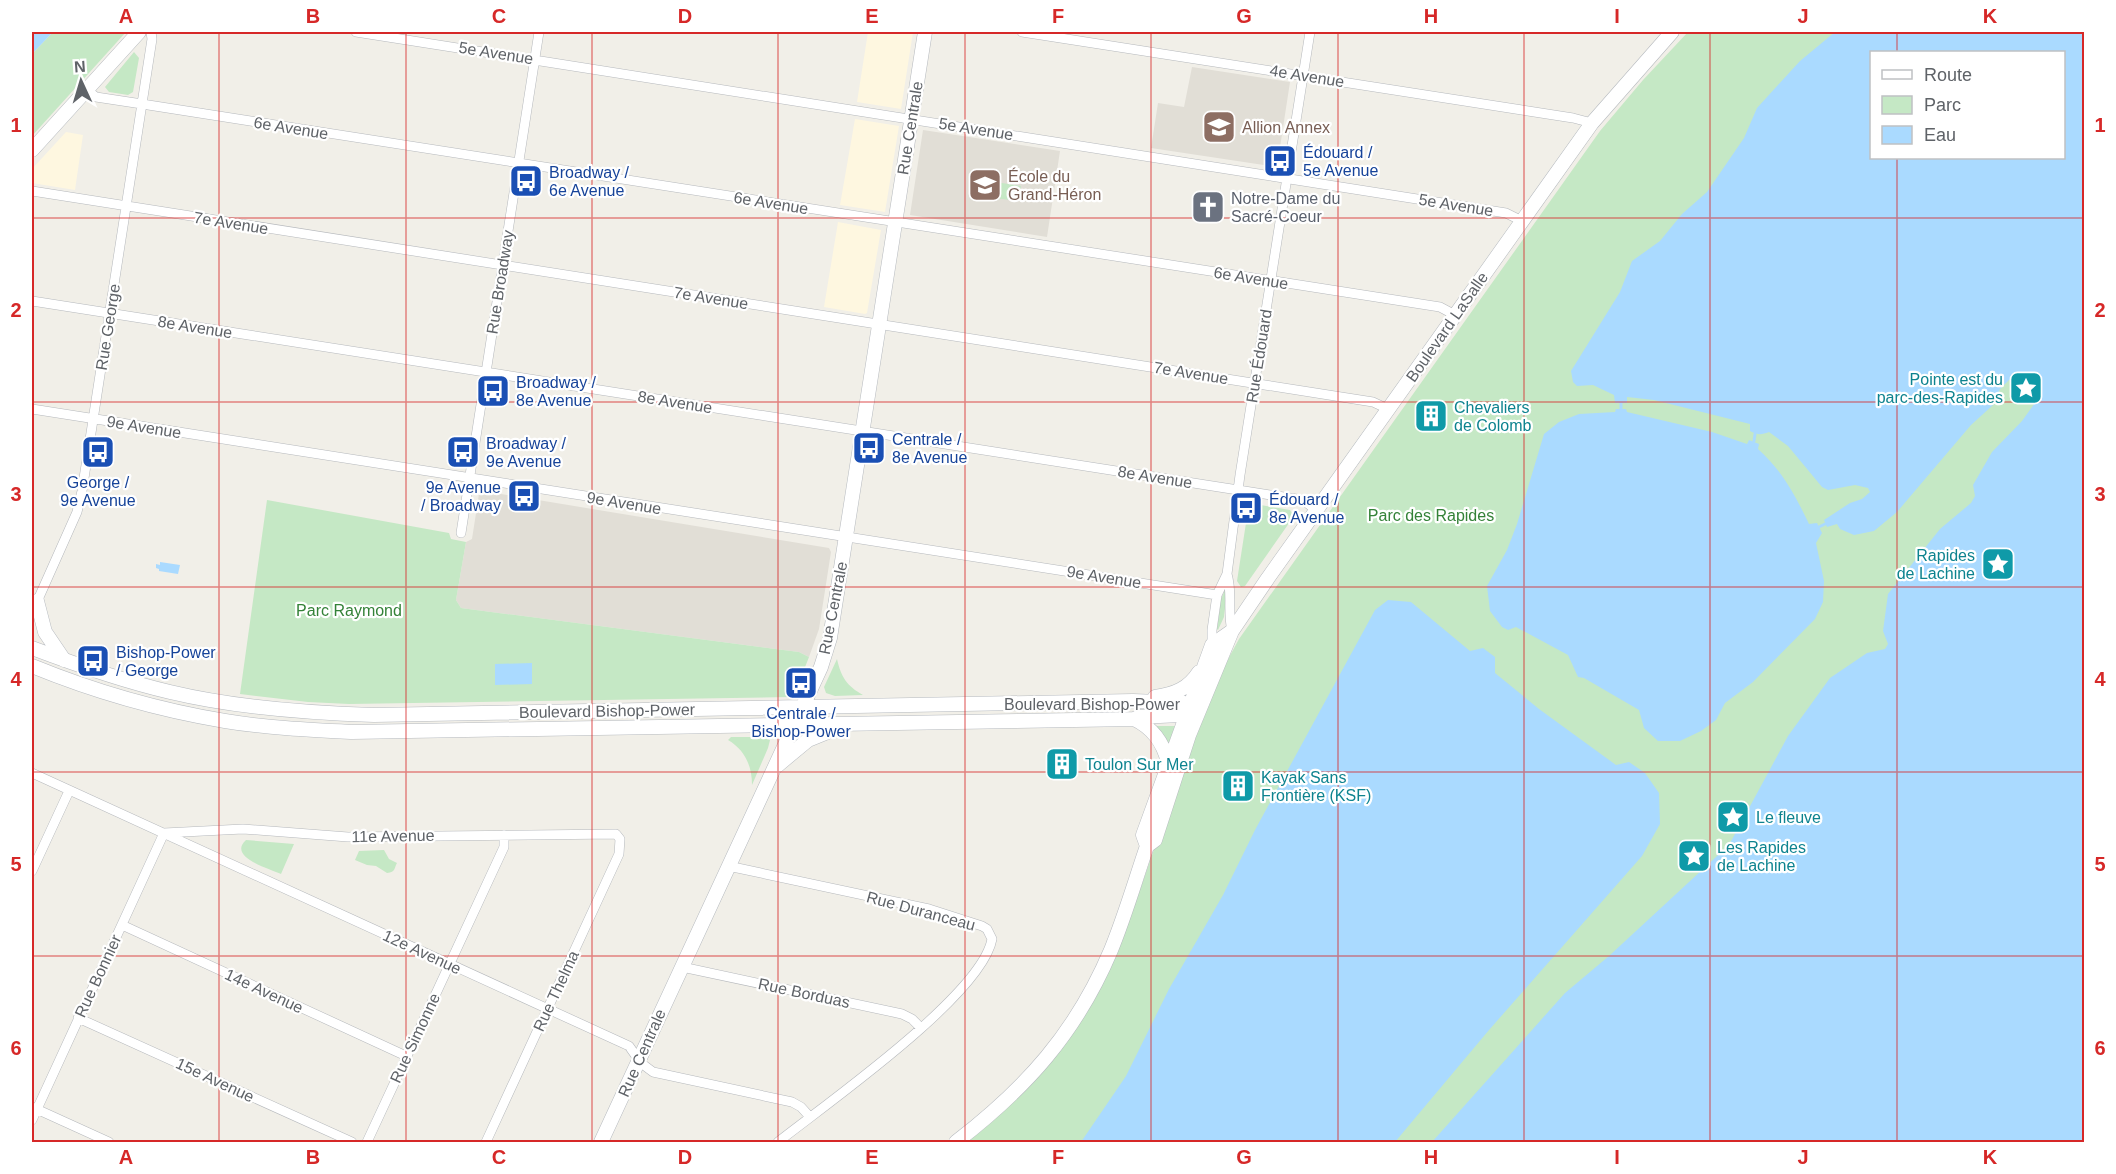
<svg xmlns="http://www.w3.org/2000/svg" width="2116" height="1174" viewBox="0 0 2116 1174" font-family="Arial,sans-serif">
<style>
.commercial{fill:#fef7e0}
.education{fill:#e1ded6}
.green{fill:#c5e8c5;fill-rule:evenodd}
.water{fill:#aadaff;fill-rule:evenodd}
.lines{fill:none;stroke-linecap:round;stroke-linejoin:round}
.stream{stroke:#aadaff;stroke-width:3}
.street-casing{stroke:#b5b8bc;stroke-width:10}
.secondary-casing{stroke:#b6babf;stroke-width:15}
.street{stroke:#fff;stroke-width:9}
.secondary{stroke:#fff;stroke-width:14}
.grid{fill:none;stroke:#d62828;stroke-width:1.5;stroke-opacity:0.55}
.labels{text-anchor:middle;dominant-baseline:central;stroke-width:4.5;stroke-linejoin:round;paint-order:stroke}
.street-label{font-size:16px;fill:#5f6368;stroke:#fff}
.education-label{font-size:16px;fill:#785e54;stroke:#fff;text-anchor:start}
.transit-label{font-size:16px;fill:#164399;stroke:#fff;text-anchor:start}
.worship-label{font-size:16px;fill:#5b616d;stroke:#fff;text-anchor:start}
.culture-label{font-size:16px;fill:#0d838f;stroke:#fff;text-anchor:start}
.park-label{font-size:16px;fill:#348238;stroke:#fff}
.neatline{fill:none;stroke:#d62828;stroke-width:2}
.grid-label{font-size:20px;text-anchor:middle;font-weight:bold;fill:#d62828}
</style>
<rect width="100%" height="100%" fill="#f1efe8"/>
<path class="commercial" d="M 868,32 L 913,32 L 901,109 L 857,102 Z
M 855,119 L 899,126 L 885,212 L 840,205 Z
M 66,132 L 83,135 L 75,190 L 32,183 L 32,169 Z
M 838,222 L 881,230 L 867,313 L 865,314 L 824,307 Z"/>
<path class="education" d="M 1192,67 L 1290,82 L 1277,167 L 1151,148 L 1158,103 L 1184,107 Z
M 923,130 L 1060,151 L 1047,237 L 910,215 Z
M 483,491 L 829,548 L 831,552 L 819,629 L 809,657 L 799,652 L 461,608 L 456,600 L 466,542 L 472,539 L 479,494 Z"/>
<path class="green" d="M 53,32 L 126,32 L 32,136 L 32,54 Z
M 1688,32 L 2084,32 L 2084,1142 L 967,1142 C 1018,1102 1061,1058 1093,1001 C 1115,964 1128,924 1142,884 C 1171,802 1196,715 1239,639 L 1600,131 L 1643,80 ZM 1872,52 L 2064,52 L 2064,158 L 1872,158 Z
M 134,52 L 139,58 L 133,92 L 128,95 L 109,92 L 105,87 Z
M 989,181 L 1021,186 L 1018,201 L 987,197 Z
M 267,500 L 449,533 L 451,539 L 466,542 L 456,600 L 461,608 L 799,652 L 809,657 L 800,680 L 797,679 L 794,693 L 789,697 L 349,704 L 308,702 L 240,694 Z
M 1255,504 L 1290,510 L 1294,516 L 1245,586 L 1241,587 L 1237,581 L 1248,510 L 1251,505 Z
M 1225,590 L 1227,590 L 1224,617 L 1218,630 L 1217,629 L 1221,599 Z
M 837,659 C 841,677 847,686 863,695 L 835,696 L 826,693 L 824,687 Z
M 1151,726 L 1175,726 L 1168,746 Z
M 731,737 L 764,737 L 770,740 L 768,748 L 752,785 C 752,766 745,750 728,740 Z
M 246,840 L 294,844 L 281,874 C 270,869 227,857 246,840 Z
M 384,850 L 389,859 L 397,863 C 394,868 396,872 387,873 L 376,866 L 367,865 L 355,860 L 359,851 Z"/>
<path class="water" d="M 32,32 L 53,32 L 32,54 Z
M 1835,32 L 2084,32 L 2084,1142 L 1432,1142 L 1565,993 L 1609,956 L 1729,845 L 1788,736 L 1830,678 L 1867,653 L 1885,649 L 1888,644 L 1883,631 L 1888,594 L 1940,529 L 1971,503 L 1975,496 L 1973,485 L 1992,452 L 2022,421 L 2037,400 L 2038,385 L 2031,376 L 2021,375 L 2009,380 L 2000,389 L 1993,405 L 1971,425 L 1897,512 L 1874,531 L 1854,535 L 1840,529 L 1837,524 L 1827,527 L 1824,520 L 1850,503 L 1862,499 L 1870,492 L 1868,488 L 1855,485 L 1828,490 L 1822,487 L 1788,446 L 1769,432 C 1761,435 1758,435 1750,431 L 1750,424 L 1654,400 L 1627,397 L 1627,403 L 1615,403 L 1614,395 L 1593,385 L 1577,386 L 1573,382 L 1571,371 L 1620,292 L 1632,261 L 1660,241 L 1682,214 L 1707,192 L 1744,138 L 1757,108 L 1800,61 ZM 1872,52 L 2064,52 L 2064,158 L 1872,158 Z
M 1616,409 L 1626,409 L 1627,412 L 1712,432 L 1747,444 L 1749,440 L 1759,444 L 1758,449 C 1783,472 1794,493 1809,524 L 1817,523 L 1822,533 L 1816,543 L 1824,581 L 1823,602 L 1815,619 L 1753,682 L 1725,703 L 1716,720 L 1701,731 L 1680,741 L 1658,741 L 1644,728 L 1639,710 L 1584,678 L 1578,677 L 1568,655 L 1516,627 L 1508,630 L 1502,627 L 1490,611 L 1487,586 L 1507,550 L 1517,524 L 1544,434 L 1559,422 L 1579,414 L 1615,412 Z
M 160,562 L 180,565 L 178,574 L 159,571 L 159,569 L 156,568 L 156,564 L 160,565 Z
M 1388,600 L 1411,602 L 1470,651 L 1483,648 L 1495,657 L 1495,673 L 1539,709 L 1616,765 L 1629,762 L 1645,773 L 1659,793 L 1660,824 L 1642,856 L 1489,1030 L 1395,1142 L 1081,1142 L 1126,1076 L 1169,989 L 1223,895 L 1255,830 L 1375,610 Z
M 532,663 L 532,684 L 495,685 L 495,664 Z"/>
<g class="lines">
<path class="stream" d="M 1621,409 L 1621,403
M 1754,441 L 1755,434
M 1819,527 L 1825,524"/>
<g class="street-casing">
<path id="street" d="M 356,32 L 1506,213 L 1522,221
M 1022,32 L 1573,118 L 1592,123
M 87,90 L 96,97 L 142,104 L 1440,307 L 1455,315
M 32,191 L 1373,402 L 1388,409
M 32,301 L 1238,490 L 1303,500 L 1316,510
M 32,409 L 1217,595
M 461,533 L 539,32
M 1227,574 C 1233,594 1227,610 1232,631
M 32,613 L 77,512 L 82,491 L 152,39 L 151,32
M 1212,645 L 1212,630 L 1217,595 L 1227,574 L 1240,475 L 1310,32
M 32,773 L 629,1046 L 641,1063 L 653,1072 L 792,1102 L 801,1107 L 810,1117
M 728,866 L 929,909 L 982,926 L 987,929 L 992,939 C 982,995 826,1104 778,1142
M 32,871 L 69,791
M 122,925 L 406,1056
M 682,967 L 902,1014 L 912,1019 L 921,1028
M 78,1018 L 352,1142
M 32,1107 L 109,1142
M 32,1120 L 164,833 L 243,829 L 348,837 L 616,834 L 620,839 L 619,854 L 486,1142
M 367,1142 L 504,847 L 504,835"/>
</g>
<g class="secondary-casing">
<path id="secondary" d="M 32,150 L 139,32
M 32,604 L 37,601 L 45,632 L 64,660
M 32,648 C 77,665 123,681 170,692 C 237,708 306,713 374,715 L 1133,701 L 1184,703 L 1199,708
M 32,666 C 93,691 159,710 225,721 C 267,728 310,730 352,732 L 1134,719 L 1139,717 L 1180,715 L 1195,720
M 1155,697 C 1175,694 1188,689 1199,672
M 1134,719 C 1153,728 1163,742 1168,762
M 778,765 L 808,740 L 835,729
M 1147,846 L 1143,835 L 1212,645 L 1232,631
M 601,1142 L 821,667 L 830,638 L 925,32
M 956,1142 C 1026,1088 1076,1033 1111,950 C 1125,916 1135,881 1147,846 L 1155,840 L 1189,735 L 1232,631 L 1268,578 L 1592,123 L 1672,32"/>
</g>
<use href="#street" class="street"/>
<use href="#secondary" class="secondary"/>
</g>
<path class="grid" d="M 219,32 L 219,1142M 406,32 L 406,1142M 592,32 L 592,1142M 778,32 L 778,1142M 965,32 L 965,1142M 1151,32 L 1151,1142M 1338,32 L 1338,1142M 1524,32 L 1524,1142M 1710,32 L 1710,1142M 1897,32 L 1897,52M 1897,158 L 1897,1142M 32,218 L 2084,218M 32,402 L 2084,402M 32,587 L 2084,587M 32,772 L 2084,772M 32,956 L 2084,956"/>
<defs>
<g id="school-square" transform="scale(1.725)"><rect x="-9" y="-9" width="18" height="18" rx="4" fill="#8d6e63" stroke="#fff"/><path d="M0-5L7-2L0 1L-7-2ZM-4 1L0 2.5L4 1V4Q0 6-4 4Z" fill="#fff"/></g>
<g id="bus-square" transform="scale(1.725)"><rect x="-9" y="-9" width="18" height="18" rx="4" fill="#1a4fb4" stroke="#fff"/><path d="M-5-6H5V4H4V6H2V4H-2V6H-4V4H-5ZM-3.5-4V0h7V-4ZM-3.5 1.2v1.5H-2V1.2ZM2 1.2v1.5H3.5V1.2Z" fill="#fff"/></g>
<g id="church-square" transform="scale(1.725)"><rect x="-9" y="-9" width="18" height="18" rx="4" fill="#6b7280" stroke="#fff"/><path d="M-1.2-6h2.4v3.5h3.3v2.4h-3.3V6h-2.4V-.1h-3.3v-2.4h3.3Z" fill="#fff"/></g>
<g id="sight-square" transform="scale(1.725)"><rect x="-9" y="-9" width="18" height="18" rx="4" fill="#0f9aa8" stroke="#fff"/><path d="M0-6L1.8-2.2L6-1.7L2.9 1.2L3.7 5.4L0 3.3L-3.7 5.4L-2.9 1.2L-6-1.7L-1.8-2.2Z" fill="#fff"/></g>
<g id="building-square" transform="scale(1.725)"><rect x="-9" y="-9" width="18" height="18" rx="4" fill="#0f9aa8" stroke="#fff"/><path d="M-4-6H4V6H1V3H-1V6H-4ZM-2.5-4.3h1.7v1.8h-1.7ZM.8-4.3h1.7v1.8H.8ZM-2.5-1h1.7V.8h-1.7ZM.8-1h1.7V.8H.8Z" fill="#fff"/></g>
</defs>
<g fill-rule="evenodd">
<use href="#school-square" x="1219" y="127"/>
<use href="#bus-square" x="1280" y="161"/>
<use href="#bus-square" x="526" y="181"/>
<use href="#school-square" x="985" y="185"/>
<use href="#church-square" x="1208" y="207"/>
<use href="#sight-square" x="2026" y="388"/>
<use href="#bus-square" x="493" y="391"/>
<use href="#building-square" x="1431" y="416"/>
<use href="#bus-square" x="869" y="448"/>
<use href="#bus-square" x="98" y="452"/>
<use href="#bus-square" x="463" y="452"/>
<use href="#bus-square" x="524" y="496"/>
<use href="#bus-square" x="1246" y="508"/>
<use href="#sight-square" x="1998" y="564"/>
<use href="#bus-square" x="93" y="661"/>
<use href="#bus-square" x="801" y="683"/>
<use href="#building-square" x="1062" y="764"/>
<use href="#building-square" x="1238" y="786"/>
<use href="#sight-square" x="1733" y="817"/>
<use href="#sight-square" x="1694" y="856"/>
</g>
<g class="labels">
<g class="street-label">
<text transform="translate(496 53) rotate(9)">5e Avenue</text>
<text transform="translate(1307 76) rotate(9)">4e Avenue</text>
<text transform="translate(291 128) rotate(9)">6e Avenue</text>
<text transform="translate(910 128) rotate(-81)">Rue Centrale</text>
<text transform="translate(976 129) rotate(9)">5e Avenue</text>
<text transform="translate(771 203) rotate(9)">6e Avenue</text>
<text transform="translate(1456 205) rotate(9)">5e Avenue</text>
<text transform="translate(231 223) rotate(9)">7e Avenue</text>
<text transform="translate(1251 278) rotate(9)">6e Avenue</text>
<text transform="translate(500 282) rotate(-81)">Rue Broadway</text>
<text transform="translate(711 298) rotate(9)">7e Avenue</text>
<text transform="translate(108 327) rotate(-81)">Rue George</text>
<text transform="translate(195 327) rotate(9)">8e Avenue</text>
<text transform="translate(1447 327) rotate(-55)">Boulevard LaSalle</text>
<text transform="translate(1259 356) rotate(-81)">Rue Édouard</text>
<text transform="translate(1191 373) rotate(9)">7e Avenue</text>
<text transform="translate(675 402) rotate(9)">8e Avenue</text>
<text transform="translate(144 427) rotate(9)">9e Avenue</text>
<text transform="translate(1155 477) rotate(9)">8e Avenue</text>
<text transform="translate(624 503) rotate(9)">9e Avenue</text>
<text transform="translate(1104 577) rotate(9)">9e Avenue</text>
<text transform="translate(833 608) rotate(-79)">Rue Centrale</text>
<text x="1092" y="704">Boulevard Bishop-Power</text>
<text transform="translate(607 711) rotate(-1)">Boulevard Bishop-Power</text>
<text transform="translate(393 836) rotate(-1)">11e Avenue</text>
<text transform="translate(921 911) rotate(15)">Rue Duranceau</text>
<text transform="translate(422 952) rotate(25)">12e Avenue</text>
<text transform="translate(98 976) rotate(-65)">Rue Bonnier</text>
<text transform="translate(264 991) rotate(25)">14e Avenue</text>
<text transform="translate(556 991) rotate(-65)">Rue Thelma</text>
<text transform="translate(804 993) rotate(12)">Rue Borduas</text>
<text transform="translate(415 1038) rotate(-65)">Rue Simonne</text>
<text transform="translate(642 1053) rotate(-66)">Rue Centrale</text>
<text transform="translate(215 1080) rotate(25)">15e Avenue</text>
</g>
<g class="education-label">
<text x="1242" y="127">Allion Annex</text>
<text x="1008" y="176">École du<tspan x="1008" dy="18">Grand-Héron</tspan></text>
</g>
<g class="transit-label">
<text x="1303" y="152">Édouard /<tspan x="1303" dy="18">5e Avenue</tspan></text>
<text x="549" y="172">Broadway /<tspan x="549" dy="18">6e Avenue</tspan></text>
<text x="516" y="382">Broadway /<tspan x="516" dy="18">8e Avenue</tspan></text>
<text x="892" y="439">Centrale /<tspan x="892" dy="18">8e Avenue</tspan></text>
<text x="486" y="443">Broadway /<tspan x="486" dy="18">9e Avenue</tspan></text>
<text x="98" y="482" text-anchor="middle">George /<tspan x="98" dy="18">9e Avenue</tspan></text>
<text x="501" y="487" text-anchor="end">9e Avenue<tspan x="501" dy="18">/ Broadway</tspan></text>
<text x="1269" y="499">Édouard /<tspan x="1269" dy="18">8e Avenue</tspan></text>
<text x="116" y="652">Bishop-Power<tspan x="116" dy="18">/ George</tspan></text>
<text x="801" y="713" text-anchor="middle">Centrale /<tspan x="801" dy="18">Bishop-Power</tspan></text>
</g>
<g class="worship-label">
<text x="1231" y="198">Notre-Dame du<tspan x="1231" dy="18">Sacré-Coeur</tspan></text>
</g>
<g class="culture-label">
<text x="2003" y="379" text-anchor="end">Pointe est du<tspan x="2003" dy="18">parc-des-Rapides</tspan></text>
<text x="1454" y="407">Chevaliers<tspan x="1454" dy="18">de Colomb</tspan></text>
<text x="1975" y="555" text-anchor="end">Rapides<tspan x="1975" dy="18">de Lachine</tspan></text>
<text x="1085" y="764">Toulon Sur Mer</text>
<text x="1261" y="777">Kayak Sans<tspan x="1261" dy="18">Frontière (KSF)</tspan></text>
<text x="1756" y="817">Le fleuve</text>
<text x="1717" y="847">Les Rapides<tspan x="1717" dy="18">de Lachine</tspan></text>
</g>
<g class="park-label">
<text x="1431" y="515">Parc des Rapides</text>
<text x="349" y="610">Parc Raymond</text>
</g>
</g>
<rect width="2116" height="1174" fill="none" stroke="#ffffff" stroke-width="66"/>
<rect x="1870" y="51" width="195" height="108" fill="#ffffff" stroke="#bfc1c3" stroke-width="1.5"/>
<rect x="1882" y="70" width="30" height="9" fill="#ffffff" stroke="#bfc1c3" stroke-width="1.5"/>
<text x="1924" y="81" font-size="18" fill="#5f6368">Route</text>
<rect x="1882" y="96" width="30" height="18" fill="#c5e8c5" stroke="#bfc1c3" stroke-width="1.5"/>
<text x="1924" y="111" font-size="18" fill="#5f6368">Parc</text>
<rect x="1882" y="126" width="30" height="18" fill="#aadaff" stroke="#bfc1c3" stroke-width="1.5"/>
<text x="1924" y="141" font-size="18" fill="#5f6368">Eau</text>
<g transform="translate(81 81) rotate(356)" stroke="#ffffff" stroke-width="4.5" paint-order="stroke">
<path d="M0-4.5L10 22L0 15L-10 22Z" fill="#5f6368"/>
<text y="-9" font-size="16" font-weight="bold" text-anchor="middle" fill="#5f6368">N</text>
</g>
<rect x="33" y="33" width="2050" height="1108" class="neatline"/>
<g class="grid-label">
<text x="126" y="23">A</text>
<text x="313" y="23">B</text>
<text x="499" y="23">C</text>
<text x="685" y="23">D</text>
<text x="872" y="23">E</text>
<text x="1058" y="23">F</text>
<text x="1244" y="23">G</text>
<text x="1431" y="23">H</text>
<text x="1617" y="23">I</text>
<text x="1803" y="23">J</text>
<text x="1990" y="23">K</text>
<text x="16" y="132">1</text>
<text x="2100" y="132">1</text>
<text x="16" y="317">2</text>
<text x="2100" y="317">2</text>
<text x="16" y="501">3</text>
<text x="2100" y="501">3</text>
<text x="16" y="686">4</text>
<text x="2100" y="686">4</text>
<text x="16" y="871">5</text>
<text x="2100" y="871">5</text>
<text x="16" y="1055">6</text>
<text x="2100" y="1055">6</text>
<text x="126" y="1164">A</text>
<text x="313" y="1164">B</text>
<text x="499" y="1164">C</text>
<text x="685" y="1164">D</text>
<text x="872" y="1164">E</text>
<text x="1058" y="1164">F</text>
<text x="1244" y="1164">G</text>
<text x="1431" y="1164">H</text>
<text x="1617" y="1164">I</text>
<text x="1803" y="1164">J</text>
<text x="1990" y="1164">K</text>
</g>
</svg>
